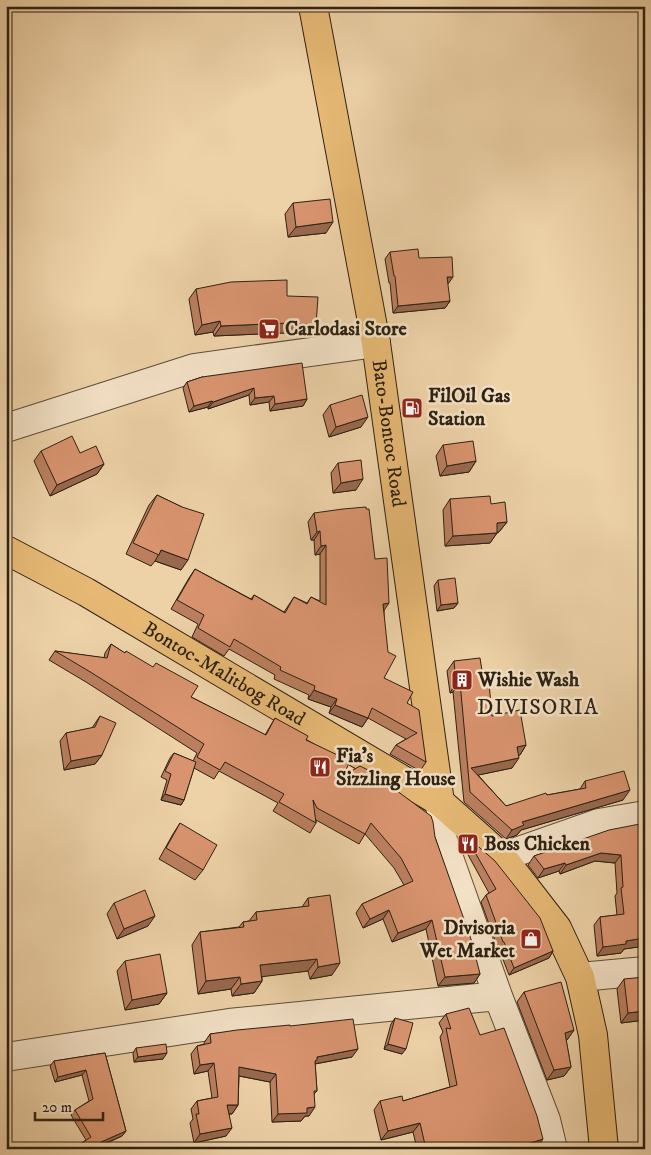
<svg xmlns="http://www.w3.org/2000/svg" width="651" height="1155" viewBox="0 0 651 1155" font-family="'IM FELL DW Pica',serif">
<style>
.lines{fill:none;stroke-linecap:round;stroke-linejoin:round}
.minor-casing{stroke:#5d4d37;stroke-width:30}
.major-casing{stroke:#2d2112;stroke-width:30}
.minor{stroke:#f3e1c6;stroke-width:28}
.major{stroke:#e6b874;stroke-width:28}
.wall{fill:#bb7f5f;stroke:#2d2112}
.shaded-wall{fill:#98684e;stroke:#2d2112}
.building{fill:#d9946f;stroke:#2d2112}
.labels{text-anchor:middle;dominant-baseline:central;stroke-width:5;stroke-linejoin:round;paint-order:stroke}
.poi-label{font-size:20px;font-weight:bold;fill:#2d2112;stroke:#f3e1c6;text-anchor:start}
.street-label{font-size:20px;fill:#2d2112;stroke:#f3e1c6}
.quarter-label{font-size:22px;letter-spacing:1px;fill:#2d2112;stroke:#f3e1c6}
</style>
<rect width="100%" height="100%" fill="#edd1a7"/>
<filter id="stains"><feTurbulence type="fractalNoise" baseFrequency=".004" numOctaves="4"/><feColorMatrix values="0 0 0 0 .2 0 0 0 0 .09 0 0 0 0 .02 0 0 0 .5 -.17"/></filter>
<radialGradient id="worn" r=".72"><stop offset=".6" stop-color="#630" stop-opacity="0"/><stop offset="1" stop-color="#630" stop-opacity=".3"/></radialGradient>
<g class="lines">
<g class="minor-casing">
<path id="minor" d="M 6,428 L 194,368 L 376,343
M 440,802 L 443,841 L 498,996 L 546,1120 L 553,1149
M 502,857 L 599,823 L 645,815
M 580,977 L 645,971
M 6,1057 L 229,1023 L 498,996"/>
</g>
<g class="major-casing">
<g id="major">
<path id="s1" d="M 313,6 L 376,343 L 440,802"/>
<path id="s2" d="M 6,550 L 86,592 L 440,802 L 502,857 L 557,928 L 580,977 L 593,1035 L 604,1149"/>
</g>
</g>
<use href="#minor" class="minor"/>
<use href="#major" class="major"/>
</g>
<path class="wall" d="M 293,203 L 326,233 L 288,237 L 285,214 Z
M 390,252 L 419,258 L 450,301 L 445,308 L 393,313 L 390,283 L 389,283 L 385,259 Z
M 196,289 L 287,296 L 316,325 L 309,335 L 282,333 L 214,336 L 213,332 L 195,335 L 189,299 Z
M 202,377 L 307,399 L 303,406 L 270,411 L 269,402 L 250,405 L 249,395 L 208,409 L 208,407 L 189,412 L 183,388 L 187,382 Z
M 330,405 L 361,427 L 329,437 L 323,415 Z
M 443,445 L 476,461 L 469,472 L 440,476 L 436,456 Z
M 41,451 L 80,453 L 104,464 L 97,474 L 50,496 L 34,461 Z
M 338,463 L 356,490 L 333,493 L 331,473 Z
M 157,495 L 182,507 L 181,570 L 155,561 L 151,566 L 126,554 L 149,505 Z
M 450,499 L 491,504 L 507,522 L 499,532 L 497,533 L 490,543 L 445,546 L 443,510 Z
M 314,513 L 375,559 L 384,611 L 384,678 L 407,703 L 426,762 L 420,771 L 390,754 L 396,745 L 406,739 L 368,718 L 362,727 L 329,713 L 331,707 L 308,699 L 309,695 L 274,679 L 275,675 L 229,649 L 224,656 L 192,637 L 198,624 L 171,609 L 189,578 L 195,569 L 251,599 L 254,595 L 284,612 L 294,597 L 307,603 L 311,597 L 320,601 L 320,554 L 315,555 L 314,540 L 311,540 L 308,522 Z
M 438,580 L 458,603 L 454,608 L 437,611 L 434,586 Z
M 111,644 L 191,697 L 265,735 L 275,718 L 306,740 L 343,776 L 435,837 L 480,974 L 474,983 L 438,986 L 426,929 L 392,942 L 383,919 L 363,928 L 356,913 L 362,904 L 404,885 L 394,868 L 365,834 L 359,844 L 316,820 L 316,823 L 310,833 L 273,811 L 278,803 L 219,771 L 214,779 L 194,768 L 184,800 L 181,805 L 161,800 L 167,780 L 161,777 L 170,758 L 174,753 L 193,761 L 197,753 L 86,682 L 49,660 L 55,651 L 104,658 L 105,653 Z
M 454,661 L 484,683 L 492,716 L 526,745 L 520,755 L 518,755 L 512,768 L 478,775 L 506,806 L 547,795 L 580,789 L 585,781 L 623,800 L 521,830 L 517,835 L 506,839 L 464,802 L 453,692 L 450,693 L 447,671 Z
M 100,716 L 102,755 L 95,764 L 64,770 L 60,741 L 66,733 L 92,728 Z
M 180,823 L 203,870 L 195,880 L 159,859 L 173,834 Z
M 645,823 L 645,931 L 643,932 L 638,947 L 624,949 L 621,953 L 597,956 L 594,925 L 600,917 L 617,915 L 615,896 L 617,893 L 615,863 L 595,861 L 560,874 L 559,871 L 538,878 L 528,865 L 534,856 Z
M 465,835 L 553,951 L 549,958 L 509,975 L 499,949 L 498,949 L 481,902 L 486,895 L 489,893 L 461,842 Z
M 308,898 L 332,975 L 310,979 L 308,971 L 262,976 L 262,981 L 254,993 L 232,996 L 231,989 L 198,994 L 192,945 L 200,932 L 239,927 L 243,922 L 249,921 L 256,912 L 302,907 Z
M 114,903 L 148,926 L 117,939 L 107,914 Z
M 125,961 L 167,993 L 159,1004 L 125,1010 L 117,971 Z
M 624,979 L 645,1020 L 621,1023 L 617,989 Z
M 524,992 L 574,1030 L 567,1040 L 566,1040 L 571,1067 L 564,1076 L 547,1080 L 517,1002 Z
M 446,1014 L 480,1035 L 537,1148 L 534,1149 L 417,1149 L 413,1132 L 381,1140 L 374,1110 L 380,1101 L 403,1101 L 450,1087 L 440,1037 L 443,1032 L 439,1023 Z
M 395,1018 L 402,1054 L 384,1049 L 391,1024 Z
M 290,1026 L 352,1057 L 315,1064 L 317,1091 L 314,1094 L 309,1116 L 305,1116 L 301,1121 L 272,1122 L 270,1082 L 239,1076 L 238,1105 L 232,1114 L 229,1114 L 226,1136 L 194,1143 L 190,1123 L 193,1119 L 191,1109 L 197,1101 L 212,1098 L 208,1071 L 194,1074 L 191,1054 L 197,1046 L 204,1044 L 204,1043 L 210,1034 Z
M 136,1048 L 163,1059 L 134,1062 L 133,1053 Z
M 105,1053 L 126,1131 L 122,1136 L 103,1145 L 105,1149 L 75,1149 L 77,1146 L 86,1140 L 71,1115 L 75,1110 L 89,1101 L 82,1075 L 55,1082 L 50,1066 L 54,1061 Z
M 645,1121 L 645,1145 L 643,1146 L 640,1128 Z"/>
<path class="shaded-wall" d="M 333,222 L 326,233 L 288,237 L 296,227 Z
M 447,277 L 453,277 L 448,284 Z
M 450,301 L 445,308 L 393,313 L 398,306 Z
M 220,321 L 213,332 L 195,335 L 202,325 Z
M 289,323 L 316,325 L 309,335 L 282,333 L 214,336 L 221,326 Z
M 254,388 L 249,395 L 208,409 L 213,402 Z
M 274,396 L 269,402 L 250,405 L 255,398 Z
M 307,399 L 303,406 L 270,411 L 275,404 Z
M 212,401 L 208,407 L 189,412 L 194,406 Z
M 368,417 L 361,427 L 329,437 L 336,427 Z
M 476,461 L 469,472 L 440,476 L 447,466 Z
M 104,464 L 97,474 L 50,496 L 57,485 Z
M 363,479 L 356,490 L 333,493 L 341,483 Z
M 507,522 L 499,532 L 489,533 L 497,523 Z
M 320,531 L 314,540 L 311,540 L 317,532 Z
M 497,533 L 490,543 L 445,546 L 453,536 Z
M 326,545 L 320,554 L 315,555 L 321,546 Z
M 161,550 L 188,560 L 181,570 L 155,561 Z
M 389,603 L 383,612 L 383,604 Z
M 458,603 L 454,608 L 437,611 L 441,605 Z
M 460,682 L 453,692 L 450,693 L 456,683 Z
M 314,690 L 337,699 L 331,707 L 308,699 Z
M 335,705 L 368,718 L 362,727 L 329,713 Z
M 526,745 L 520,755 L 510,757 L 517,747 Z
M 102,755 L 95,764 L 64,770 L 71,761 Z
M 519,758 L 512,768 L 469,777 L 471,768 Z
M 630,790 L 623,800 L 521,830 L 517,835 L 506,839 L 512,830 L 522,822 Z
M 165,794 L 184,800 L 181,805 L 161,800 Z
M 601,853 L 621,855 L 615,863 L 595,861 L 560,874 L 566,865 Z
M 565,863 L 559,871 L 538,878 L 544,869 Z
M 389,910 L 383,919 L 363,928 L 370,919 Z
M 155,916 L 148,926 L 117,939 L 124,929 Z
M 432,920 L 426,929 L 392,942 L 398,933 Z
M 642,923 L 645,923 L 645,931 L 637,932 Z
M 644,938 L 638,947 L 624,949 L 621,953 L 597,956 L 603,947 L 626,941 Z
M 553,951 L 549,958 L 509,975 L 514,968 Z
M 317,959 L 308,971 L 252,978 L 260,965 Z
M 340,963 L 332,975 L 310,979 L 318,967 Z
M 480,974 L 474,983 L 438,986 L 445,977 Z
M 240,977 L 231,989 L 198,994 L 206,981 Z
M 262,981 L 254,993 L 232,996 L 241,984 Z
M 167,993 L 159,1004 L 125,1010 L 132,1000 Z
M 645,1011 L 645,1020 L 621,1023 L 628,1013 Z
M 574,1030 L 567,1040 L 558,1042 L 565,1033 Z
M 388,1044 L 406,1049 L 402,1054 L 384,1049 Z
M 358,1049 L 352,1057 L 314,1064 L 317,1057 Z
M 167,1053 L 163,1059 L 134,1062 L 138,1057 Z
M 214,1063 L 208,1071 L 194,1074 L 200,1065 Z
M 239,1067 L 276,1074 L 270,1082 L 234,1075 Z
M 571,1067 L 564,1076 L 547,1080 L 554,1070 Z
M 86,1070 L 82,1075 L 55,1082 L 58,1077 Z
M 227,1105 L 238,1105 L 232,1114 L 221,1113 Z
M 315,1107 L 309,1116 L 305,1116 L 301,1121 L 272,1122 L 278,1114 L 307,1108 Z
M 420,1123 L 413,1132 L 381,1140 L 388,1131 Z
M 232,1128 L 226,1136 L 194,1143 L 200,1134 Z
M 126,1131 L 122,1136 L 97,1147 L 101,1142 Z
M 543,1139 L 537,1148 L 534,1149 L 517,1149 L 518,1147 Z"/>
<path class="building" d="M 330,199 L 333,222 L 296,227 L 293,203 Z
M 418,249 L 419,258 L 452,257 L 453,277 L 447,277 L 450,301 L 398,306 L 395,276 L 394,276 L 390,252 Z
M 287,280 L 287,296 L 318,297 L 316,325 L 289,323 L 221,326 L 220,321 L 202,325 L 196,289 L 231,282 Z
M 302,363 L 307,399 L 275,404 L 274,396 L 255,398 L 254,388 L 213,402 L 212,401 L 194,406 L 187,382 L 202,377 Z
M 362,395 L 368,417 L 336,427 L 330,405 Z
M 72,436 L 80,453 L 96,446 L 104,464 L 57,485 L 41,451 Z
M 473,441 L 476,461 L 447,466 L 443,445 Z
M 361,460 L 363,479 L 341,483 L 338,463 Z
M 157,495 L 182,507 L 204,514 L 188,560 L 161,550 L 159,555 L 133,543 Z
M 490,496 L 491,504 L 505,502 L 507,522 L 497,523 L 497,533 L 453,536 L 450,499 Z
M 366,507 L 366,509 L 369,509 L 375,559 L 387,558 L 389,603 L 383,604 L 388,652 L 396,656 L 384,678 L 413,692 L 407,703 L 419,710 L 426,762 L 396,745 L 417,733 L 372,708 L 368,718 L 335,705 L 337,699 L 314,690 L 315,686 L 280,670 L 281,667 L 234,639 L 230,647 L 198,628 L 204,615 L 177,600 L 195,569 L 252,600 L 254,595 L 285,613 L 294,597 L 307,604 L 311,597 L 326,605 L 326,545 L 321,546 L 320,531 L 317,532 L 314,513 L 343,509 Z
M 455,578 L 458,603 L 441,605 L 438,580 Z
M 111,644 L 125,653 L 126,651 L 153,667 L 156,663 L 198,686 L 191,697 L 266,735 L 275,718 L 308,736 L 306,740 L 350,761 L 343,776 L 360,766 L 370,771 L 431,816 L 433,822 L 435,837 L 472,942 L 480,974 L 445,977 L 432,920 L 398,933 L 389,910 L 370,919 L 362,904 L 413,881 L 401,858 L 371,823 L 365,834 L 317,808 L 313,800 L 316,823 L 279,802 L 284,794 L 225,762 L 220,770 L 197,757 L 204,744 L 92,673 L 55,651 L 107,658 Z
M 480,658 L 484,683 L 489,683 L 492,716 L 520,710 L 526,745 L 517,747 L 519,758 L 471,768 L 506,806 L 546,793 L 547,795 L 586,788 L 585,781 L 624,771 L 630,790 L 522,822 L 524,825 L 512,830 L 470,792 L 460,682 L 456,683 L 454,661 Z
M 100,716 L 116,723 L 102,755 L 71,761 L 66,733 L 95,727 Z
M 174,753 L 196,762 L 184,800 L 165,794 L 171,774 L 165,771 Z
M 180,823 L 217,845 L 203,870 L 166,848 Z
M 645,823 L 645,923 L 642,923 L 644,938 L 626,941 L 626,944 L 603,947 L 600,917 L 624,914 L 621,888 L 623,887 L 621,855 L 601,853 L 566,865 L 565,863 L 544,869 L 534,856 L 609,830 Z
M 465,835 L 495,861 L 540,918 L 553,951 L 514,968 L 504,942 L 503,942 L 486,895 L 496,889 Z
M 145,890 L 155,916 L 124,929 L 114,903 Z
M 330,895 L 340,963 L 318,967 L 317,959 L 260,965 L 262,981 L 241,984 L 240,977 L 206,981 L 200,932 L 244,927 L 243,922 L 257,920 L 256,912 L 309,906 L 308,898 Z
M 160,954 L 167,993 L 132,1000 L 125,961 Z
M 645,977 L 645,1011 L 628,1013 L 624,979 Z
M 561,982 L 574,1030 L 565,1033 L 571,1067 L 554,1070 L 524,992 Z
M 469,1008 L 480,1035 L 504,1028 L 537,1116 L 543,1139 L 518,1147 L 518,1149 L 426,1149 L 420,1123 L 388,1131 L 380,1101 L 402,1096 L 403,1101 L 457,1085 L 446,1028 L 451,1029 L 446,1014 Z
M 395,1018 L 413,1023 L 406,1049 L 388,1044 Z
M 353,1019 L 358,1049 L 317,1057 L 317,1060 L 315,1061 L 317,1091 L 314,1091 L 315,1107 L 307,1108 L 307,1113 L 278,1114 L 276,1074 L 239,1067 L 238,1105 L 227,1105 L 232,1128 L 200,1134 L 196,1114 L 199,1114 L 197,1101 L 218,1097 L 214,1063 L 200,1065 L 197,1046 L 211,1043 L 210,1034 L 237,1030 L 290,1025 L 290,1026 Z
M 166,1044 L 167,1053 L 138,1057 L 136,1048 Z
M 105,1053 L 126,1131 L 101,1142 L 105,1149 L 79,1149 L 77,1146 L 91,1137 L 75,1110 L 93,1099 L 86,1070 L 58,1077 L 54,1061 Z"/>
<defs>
<g id="supermarket-square" transform="scale(1.125)"><rect x="-9" y="-9" width="18" height="18" rx="4" fill="#8f2418" stroke="#f3e1c6"/><path d="M-6-5.5h2.5l.6 2H6L4.5 2H-2.5L-4.4-4H-6ZM-1.5 3.2a1.3 1.3 0 1 0 .1 0ZM3 3.2a1.3 1.3 0 1 0 .1 0Z" fill="#fff"/></g>
<g id="fuel-square" transform="scale(1.125)"><rect x="-9" y="-9" width="18" height="18" rx="4" fill="#8f2418" stroke="#f3e1c6"/><path d="M-5.5-6h7V0h2V4h1.3V-2.5L3-4.5l.8-.8L6-3V5H2.5V1h-1V6h-7ZM-4.2-4.7v3.2H.2V-4.7Z" fill="#fff"/></g>
<g id="building-square" transform="scale(1.125)"><rect x="-9" y="-9" width="18" height="18" rx="4" fill="#8f2418" stroke="#f3e1c6"/><path d="M-4-6H4V6H1V3H-1V6H-4ZM-2.5-4.3h1.7v1.8h-1.7ZM.8-4.3h1.7v1.8H.8ZM-2.5-1h1.7V.8h-1.7ZM.8-1h1.7V.8H.8Z" fill="#fff"/></g>
<g id="restaurant-square" transform="scale(1.125)"><rect x="-9" y="-9" width="18" height="18" rx="4" fill="#8f2418" stroke="#f3e1c6"/><path d="M-5-6h1v4h1v-4h1v4h1v-4h1v5L-1.5 .5V6h-2V.5L-5-1ZM5-6V6H3V1.5H1.5Q1.5-4 5-6Z" fill="#fff"/></g>
<g id="shop-square" transform="scale(1.125)"><rect x="-9" y="-9" width="18" height="18" rx="4" fill="#8f2418" stroke="#f3e1c6"/><path d="M-5-2.5h2.3a2.7 3.5 0 0 1 5.4 0H5L5.5 6h-11ZM-1.5-2.5h3a1.5 2.3 0 0 0-3 0Z" fill="#fff"/></g>
</defs>
<g fill-rule="evenodd">
<use href="#supermarket-square" x="269" y="329"/>
<use href="#fuel-square" x="412" y="408"/>
<use href="#building-square" x="462" y="680"/>
<use href="#restaurant-square" x="320" y="767"/>
<use href="#restaurant-square" x="468" y="844"/>
<use href="#shop-square" x="531" y="939"/>
</g>
<g class="labels">
<g class="poi-label">
<text x="285" y="329">Carlodasi Store</text>
<text x="428" y="396">FilOil Gas<tspan x="428" dy="23">Station</tspan></text>
<text x="478" y="680">Wishie Wash</text>
<text x="336" y="756">Fia's<tspan x="336" dy="23">Sizzling House</tspan></text>
<text x="484" y="844">Boss Chicken</text>
<text x="515" y="928" text-anchor="end">Divisoria<tspan x="515" dy="23">Wet Market</tspan></text>
</g>
<g class="street-label">
<text stroke="none"><textPath href="#s1" startOffset="434">Bato-Bontoc Road</textPath></text>
<text stroke="none"><textPath href="#s2" startOffset="251">Bontoc-Malitbog Road</textPath></text>
</g>
<g class="quarter-label">
<text x="538" y="707">DIVISORIA</text>
</g>
</g>
<rect width="651" height="1155" fill="none" stroke="#edd1a7" stroke-width="25"/>
<rect x="8" y="8" width="636" height="1140" fill="none" stroke="#2d2112" stroke-width="2.5"/>
<rect x="12" y="12" width="626" height="1130" fill="none" stroke="#2d2112"/>
<path d="M35 1112v8h68v-8" fill="none" stroke="#2d2112" stroke-width="2.5"/>
<text x="42" y="1112" font-size="15" fill="#2d2112" stroke="#f3e1c6" stroke-width="4" paint-order="stroke">20 m</text>
<rect width="100%" height="100%" filter="url(#stains)"/>
<rect width="100%" height="100%" fill="url(#worn)"/>
</svg>
